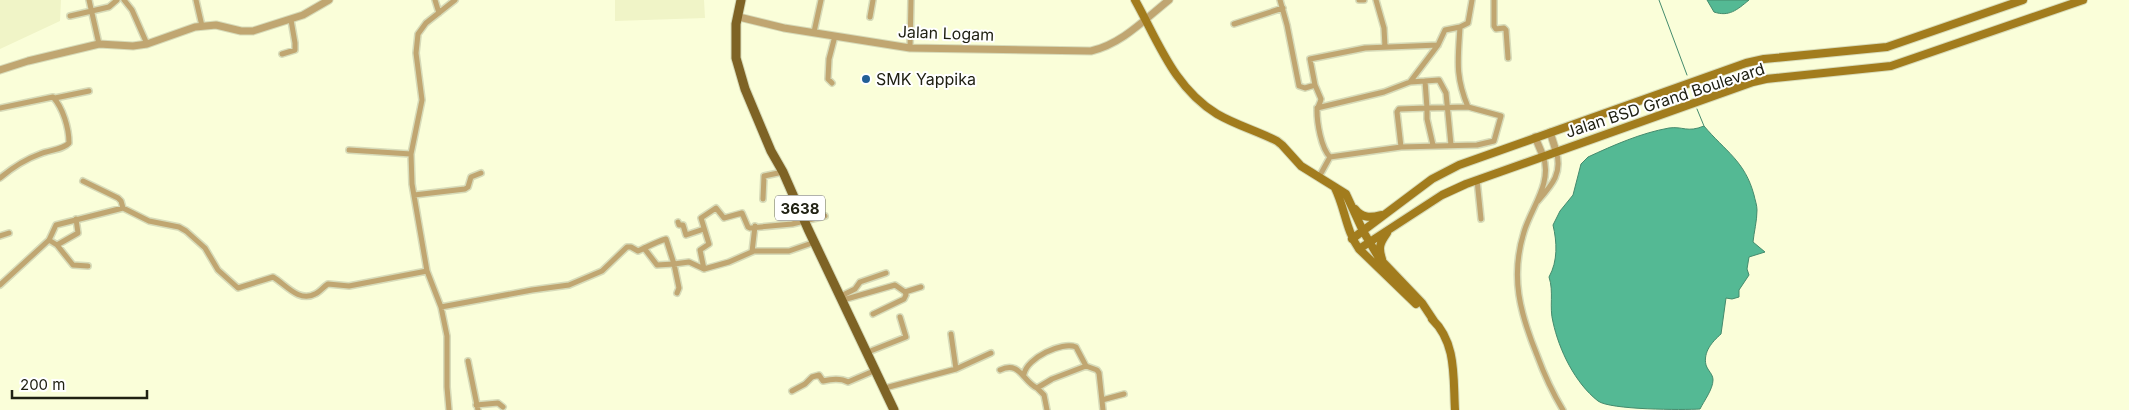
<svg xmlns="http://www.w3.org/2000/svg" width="2129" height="410" viewBox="0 0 2129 410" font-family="Inter,sans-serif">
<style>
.built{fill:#f0f4c7}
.water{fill:#54b994;stroke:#448b6d}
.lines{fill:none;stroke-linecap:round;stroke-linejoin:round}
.stream{stroke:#448b6d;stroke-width:1}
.minor-casing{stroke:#d7dbb9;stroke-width:8}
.tertiary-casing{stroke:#d7dbb9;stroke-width:9}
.secondary-casing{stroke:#d7dbb9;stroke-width:10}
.primary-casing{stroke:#d7dbb9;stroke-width:11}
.minor{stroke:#c0a671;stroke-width:5}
.tertiary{stroke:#c0a671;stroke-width:7}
.secondary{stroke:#a27c1d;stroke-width:8}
.primary{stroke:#7e6325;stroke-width:9}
.poi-dot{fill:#225f96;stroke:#fff;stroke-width:2}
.labels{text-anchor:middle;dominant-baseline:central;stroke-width:4;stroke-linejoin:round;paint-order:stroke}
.shield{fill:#fff;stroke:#63645a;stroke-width:1}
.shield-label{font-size:15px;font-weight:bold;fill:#202113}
.street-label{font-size:16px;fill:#202113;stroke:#fff}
.poi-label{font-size:16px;fill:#202113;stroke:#fff;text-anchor:start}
</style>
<rect width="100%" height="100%" fill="#fafed9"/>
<path class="built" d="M 0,0 L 61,0 L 60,21 L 0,49 Z
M 615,0 L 704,0 L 705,18 L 615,21 Z"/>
<path class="water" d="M 1707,0 L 1749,0 C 1737,10 1729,17 1714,12 Z
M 1704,126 C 1725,151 1745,161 1754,195 C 1755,200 1757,205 1757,210 C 1757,221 1754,232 1753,242 L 1765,252 L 1749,257 L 1747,269 L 1749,275 L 1739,290 L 1739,297 L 1732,299 L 1726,298 L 1721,334 C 1712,342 1703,352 1706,365 C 1708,371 1713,374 1713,380 C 1713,389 1704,401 1700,409 C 1683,410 1610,410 1598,401 C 1575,383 1559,350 1553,322 C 1549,307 1554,292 1549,277 C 1558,261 1557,242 1553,225 L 1560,211 L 1573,195 L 1581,164 L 1588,157 C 1614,145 1641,133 1669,128 C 1683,126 1687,133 1704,126 Z"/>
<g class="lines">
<path class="stream" d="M 1659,0 L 1687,75
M 1697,109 L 1704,126"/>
<g class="minor-casing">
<path id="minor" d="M 89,0 L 99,44
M 124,0 L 132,10 L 147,44
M 196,0 L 202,26
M 435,0 L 439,13
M 1280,0 L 1287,25 L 1299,86 L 1305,88 L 1315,85
M 1359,0 L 1364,0
M 1376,0 L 1384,28 L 1385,47
M 1494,0 L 1494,26 L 1496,29 L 1504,28 L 1506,30 L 1508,58
M 70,16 L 109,7 L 117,0
M 870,17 L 873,0
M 1234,24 L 1283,8
M 1460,27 C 1458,60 1455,76 1468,107
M 814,32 L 821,0
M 910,48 L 911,0
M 282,54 L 295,50 L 295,43 L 291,20
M 1425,81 L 1439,80 L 1446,93 L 1451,145
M 1410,82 L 1438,45 L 1445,30 L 1460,27 L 1468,23 L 1472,0
M 832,83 L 828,79 L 829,59 L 835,36
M 55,98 L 89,91
M 0,108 L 53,97 C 63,108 69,128 69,143 C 63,150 49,150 40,154 C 26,159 12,168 0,178
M 1317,108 L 1384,92 L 1410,82 L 1425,81 L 1427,108 L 1468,107 L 1501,116 L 1494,141 L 1477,145 L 1401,147 L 1330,157
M 1401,147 L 1397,112 L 1399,109 L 1427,108 L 1427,119 L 1433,145
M 349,150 L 411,154
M 1543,156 C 1553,182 1531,208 1524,232 C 1510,277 1520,313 1537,355 C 1544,374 1552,392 1563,410
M 1330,157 C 1321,148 1317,123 1317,110 C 1318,106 1320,104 1321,99 L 1315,85 L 1310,59 L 1365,48 L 1438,45
M 1319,177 L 1330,157
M 1477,180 L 1481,219
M 83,181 L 118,198 L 121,201 L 123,208
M 414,195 L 465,189 L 468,187 L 471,177 L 481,173
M 763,199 L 764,176 L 783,172
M 1538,201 C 1552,185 1563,173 1556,151
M 678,222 L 679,225 L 683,225 L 686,235 L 704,229
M 0,236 L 9,233
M 49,240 L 57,245 L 73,265 L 88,266
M 57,245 L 78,233 L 76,219
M 752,252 L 755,226
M 704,269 L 700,250 L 709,244 L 701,218 L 716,208 L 724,218 L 742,213 L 748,227 L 750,228 L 792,224 L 825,216
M 0,285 L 49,240 L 56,225 L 123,208 L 149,221 L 179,227 L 186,231 L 205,248 L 218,270 L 238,288 L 273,277 C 285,284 299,303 315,294 C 320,292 323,287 328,284 L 349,286 L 427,271
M 677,293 L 679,288 L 674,264 L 689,262 L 704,269 L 729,262 L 754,251 L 789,251 L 815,242
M 841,296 L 855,289 L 860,282 L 886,273
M 843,300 L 895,285 L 905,292 L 921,287
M 441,307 L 532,290 L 569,285 L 602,271 L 627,247 L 631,247 L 638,251 C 647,247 656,242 666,239 L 674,264 L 657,265 L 644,248
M 873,314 L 904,299 L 906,295 L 905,292
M 868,352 L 906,337 L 900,317
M 468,361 L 478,410
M 956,369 L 991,353
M 1000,370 C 1020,360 1023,382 1037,388
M 1024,374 C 1027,358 1062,341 1076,347 L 1086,366
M 885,388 L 956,369 L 951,334
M 792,391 L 805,384 L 812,377 L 819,375 L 823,381 C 831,379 841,378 848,382 L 876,370
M 1102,400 L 1124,394
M 476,405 L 498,403 L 503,407
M 449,410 L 447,387 L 447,336 L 441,307 L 427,271 L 412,184 L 411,154 L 422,100 L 416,53 L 418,34 L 426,23 L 455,0
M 1047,410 L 1044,395 L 1037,388 L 1052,379 L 1086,366 L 1097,370 L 1099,373 L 1103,410"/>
</g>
<g class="tertiary-casing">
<path id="tertiary" d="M 739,17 L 784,28 L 910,48 L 1091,51 C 1122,44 1145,19 1169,0
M 0,70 L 28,61 L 99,44 L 133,46 L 147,44 L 195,27 L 216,25 L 241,31 L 253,31 L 303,15 L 329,0
M 1550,132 L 1556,151
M 1535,137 L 1543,156"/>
</g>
<g class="secondary-casing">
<path id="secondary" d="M 1135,0 C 1158,41 1174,88 1217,114 C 1236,125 1257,131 1277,141 L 1282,145 L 1301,166 L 1346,194 L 1363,231 L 1379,258 L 1422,303 L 1434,321
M 1335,188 C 1345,208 1346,231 1359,249 L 1416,304
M 1355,209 C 1362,218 1370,218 1381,215
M 1352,239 L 1432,179 L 1459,165 L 1746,63 L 1764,59 L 1887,47 L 2023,0
M 1359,249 L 1442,195 L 1466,184 L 1753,82 L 1766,79 L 1891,66 L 2083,0
M 1382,259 C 1378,247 1380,243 1387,233
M 1432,319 C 1457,343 1453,378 1455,410"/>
</g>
<g class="primary-casing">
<path id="primary" d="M 741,0 L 736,24 L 736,58 L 745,89 L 771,151 L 783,172 L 808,229 L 894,410"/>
</g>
<use href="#minor" class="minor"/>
<use href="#tertiary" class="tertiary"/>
<use href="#secondary" class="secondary"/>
<use href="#primary" class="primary"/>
</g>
<circle class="poi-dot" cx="866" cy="79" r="5"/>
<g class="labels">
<rect class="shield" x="775" y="195.5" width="50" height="25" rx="4"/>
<g class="shield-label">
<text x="800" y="208">3638</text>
</g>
<g class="street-label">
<text transform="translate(946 33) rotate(2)">Jalan Logam</text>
<text transform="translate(1665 100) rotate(-18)">Jalan BSD Grand Boulevard</text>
</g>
<g class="poi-label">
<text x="876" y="79">SMK Yappika</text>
</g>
</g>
<path d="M12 390v8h135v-8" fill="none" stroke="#202113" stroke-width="2.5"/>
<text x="20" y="390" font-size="15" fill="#202113" stroke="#ffffff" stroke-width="4" paint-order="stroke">200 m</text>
</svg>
